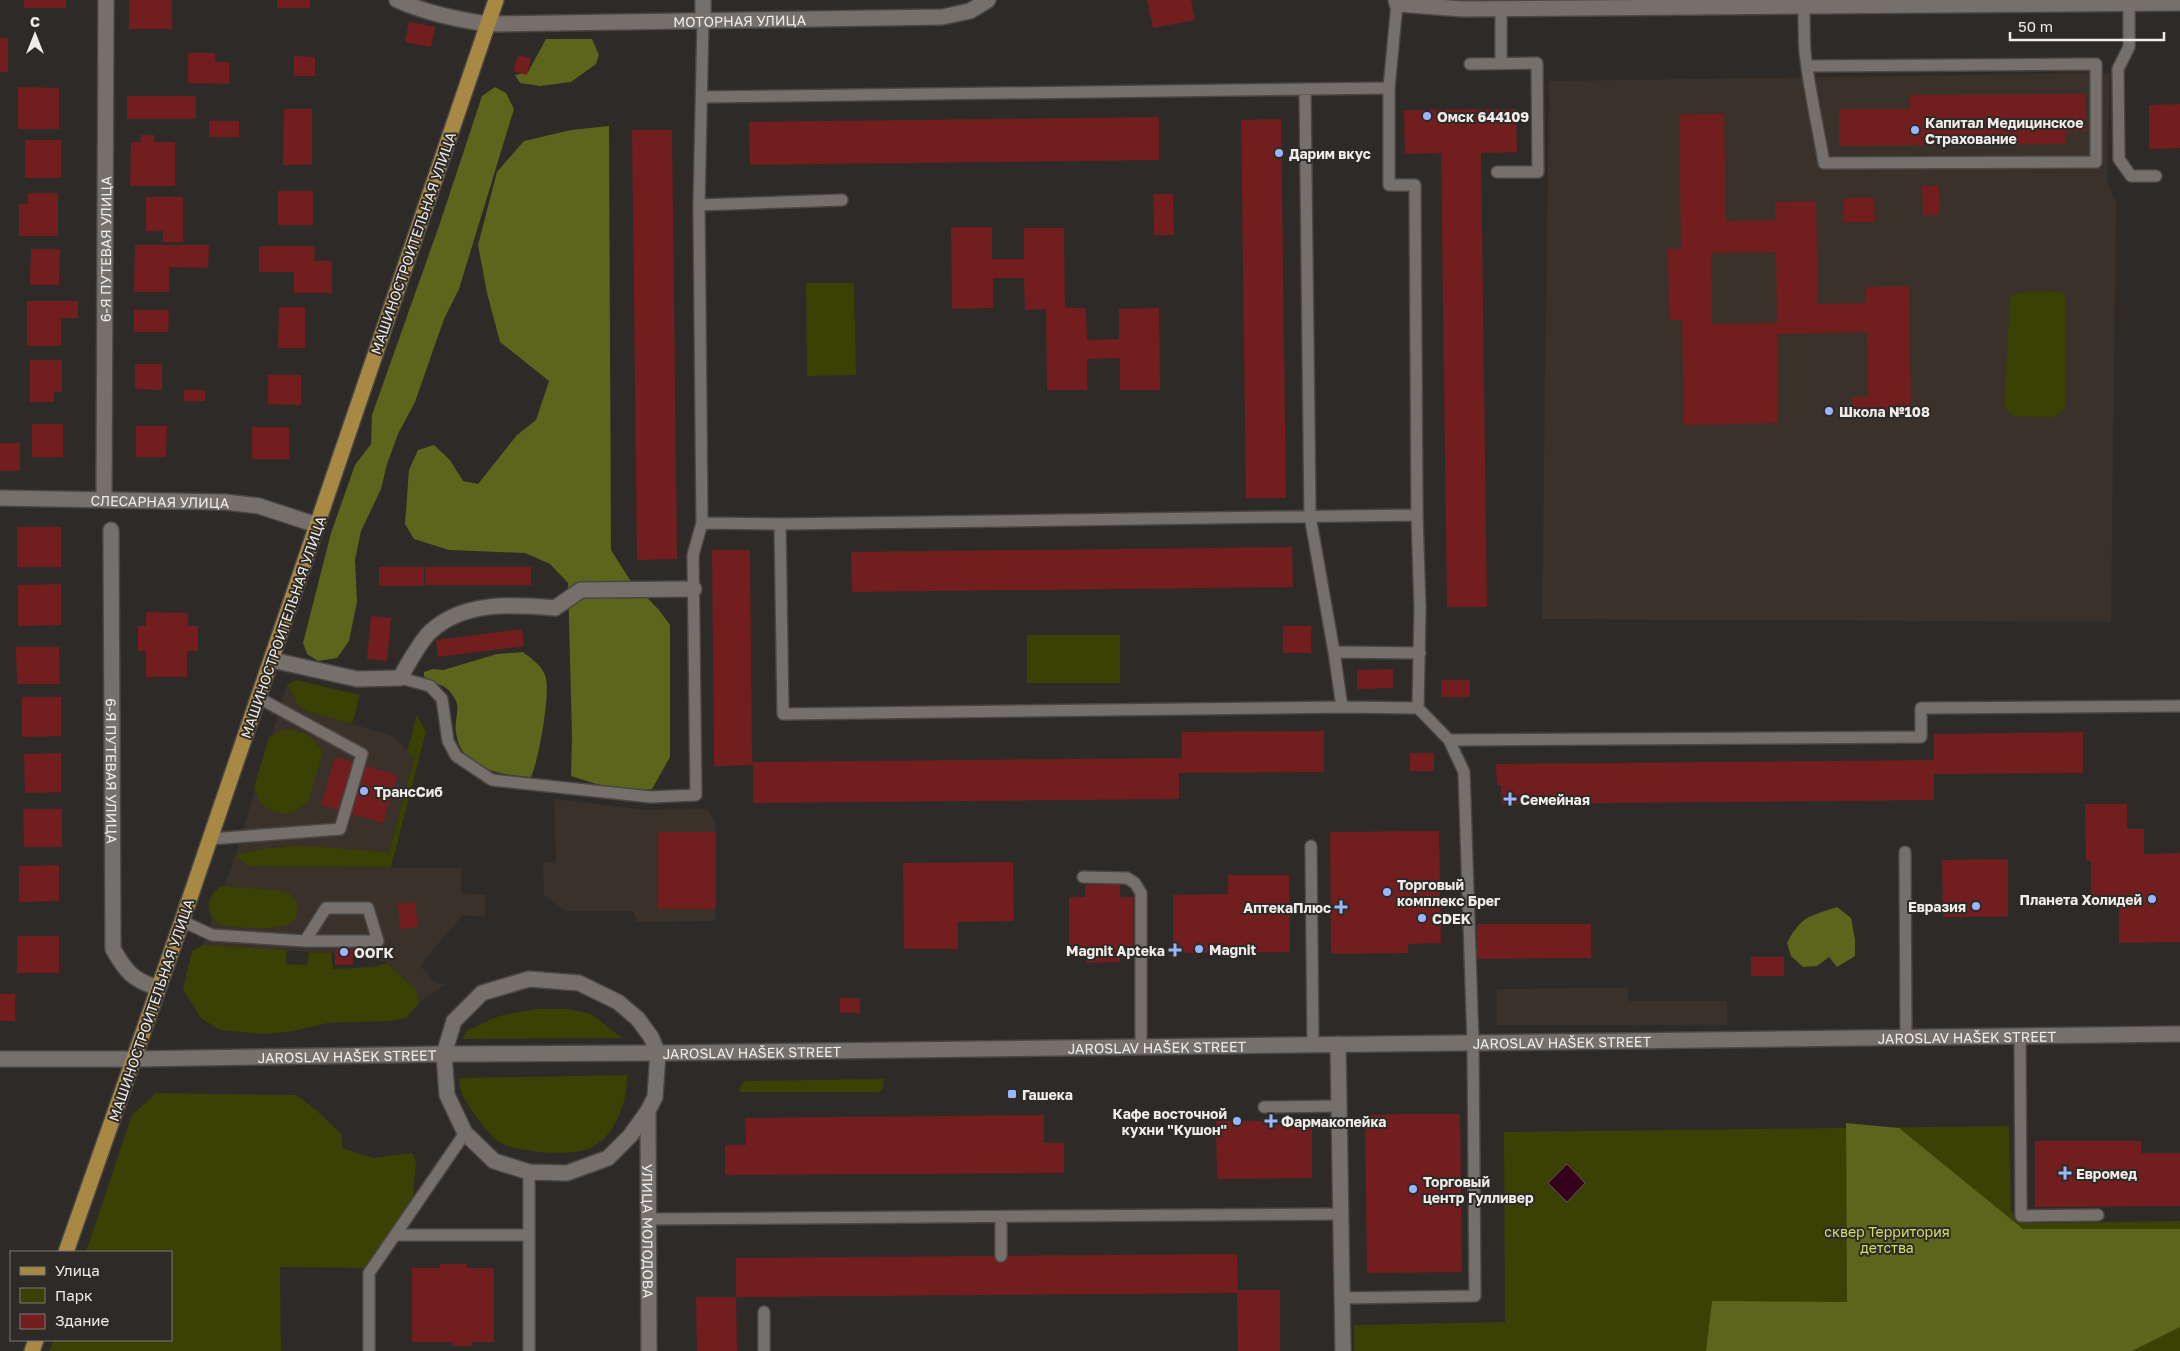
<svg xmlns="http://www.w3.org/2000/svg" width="2180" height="1351" viewBox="0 0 2180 1351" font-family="'Golos Text',sans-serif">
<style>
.built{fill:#3a312a}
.green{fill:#3b4004}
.forest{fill:#5d641c}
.water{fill:#35001a;stroke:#6d4758}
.building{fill:#721e1e;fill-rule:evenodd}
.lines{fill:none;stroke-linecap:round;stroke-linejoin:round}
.lane-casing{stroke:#4a4644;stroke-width:14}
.street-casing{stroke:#4a4644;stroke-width:18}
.secondary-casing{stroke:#4a4644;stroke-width:18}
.primary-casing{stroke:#4a4644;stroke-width:18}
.lane{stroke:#75706c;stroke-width:11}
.street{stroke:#75706c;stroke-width:15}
.secondary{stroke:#75706c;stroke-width:15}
.primary{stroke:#a78944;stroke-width:15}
.poi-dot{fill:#97b6fd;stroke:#2e2a27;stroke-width:2}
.labels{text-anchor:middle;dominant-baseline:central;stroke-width:4;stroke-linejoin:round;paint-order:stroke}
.street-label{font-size:14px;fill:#efecea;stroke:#2e2a27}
.poi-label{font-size:14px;font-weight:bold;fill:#efecea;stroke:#2e2a27;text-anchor:start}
.park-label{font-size:14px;fill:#d3df64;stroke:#2e2a27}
</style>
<rect width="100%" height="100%" fill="#2e2a27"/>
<path class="built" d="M 2110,73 L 2107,181 L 2116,203 L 2111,622 L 1542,619 L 1549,81 Z
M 287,685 L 297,702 L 307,711 L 393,736 L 414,758 L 389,852 L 280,846 L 250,851 L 235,857 L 249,866 L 461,868 L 461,893 L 485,895 L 485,917 L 463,915 L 424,960 L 421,967 L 436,983 L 446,984 L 419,1003 L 416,990 L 387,963 L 362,955 L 203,945 L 235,856 Z
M 554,799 L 646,810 L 707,809 L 715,821 L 715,921 L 637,922 L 633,911 L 566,911 L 544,896 L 543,862 L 556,863 Z
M 1628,988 L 1628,1001 L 1727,1001 L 1727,1025 L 1497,1025 L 1497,989 Z"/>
<path class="green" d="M 806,283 L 854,283 L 856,375 L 807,376 Z
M 2028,291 L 2061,292 L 2065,296 L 2065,409 L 2055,417 L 2012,416 L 2004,405 L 2010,302 L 2012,295 Z
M 1027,635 L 1120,635 L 1120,683 L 1027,683 Z
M 296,680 L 360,695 L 352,724 L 307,711 L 297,703 L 287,685 Z
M 417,715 L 426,732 L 391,867 L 249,866 L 235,856 C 284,838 338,850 389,852 L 414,758 L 407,751 Z
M 283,730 C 304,730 311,735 323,752 L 308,802 L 293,813 L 275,813 L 260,803 L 254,787 L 269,737 Z
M 221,886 L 286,891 C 293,896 298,901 298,910 C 297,936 241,927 224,926 C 205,918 203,898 221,886 Z
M 203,945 L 287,950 L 286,964 L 307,965 L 309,952 L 331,953 L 333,969 L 374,967 L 387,963 L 416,990 L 419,1003 L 406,1018 L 390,1021 L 328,1023 L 293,1031 L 265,1034 L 220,1030 L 201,1018 L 183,989 L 192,951 Z
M 534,1009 L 569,1009 L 591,1014 L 622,1038 L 462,1039 L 466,1031 L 499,1016 Z
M 627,1075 C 628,1101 615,1139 588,1149 C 574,1154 553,1153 539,1152 C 526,1150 509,1149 498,1141 C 489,1134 480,1122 473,1112 C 465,1101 459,1092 459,1078 Z
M 884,1079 L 883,1089 L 878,1092 L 740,1092 L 739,1088 L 745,1081 Z
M 156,1093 L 296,1095 L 315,1109 L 342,1135 L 342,1148 L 373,1158 L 412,1153 L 416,1161 L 413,1197 L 366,1268 L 280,1267 L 281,1351 L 49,1351 L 54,1340 L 171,1340 L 171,1252 L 86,1252 L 132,1115 Z
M 2009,1126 L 2011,1211 L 2025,1223 L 2180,1221 L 2180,1351 L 1354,1351 L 1354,1325 L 1505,1322 L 1504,1132 Z"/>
<path class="forest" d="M 546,39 L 592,39 L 599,55 L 596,64 L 571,82 L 540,86 L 520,83 L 515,75 L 528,72 Z
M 495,87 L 506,93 L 514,109 L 459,289 L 444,319 L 415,402 L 398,434 L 387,464 L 381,489 L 361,531 L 355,560 L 357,602 L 349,641 L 337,658 L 318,661 L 307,654 L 303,643 L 331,533 L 355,465 L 371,444 L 372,415 L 439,226 L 482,96 Z
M 609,126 L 611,550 L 630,580 L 659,610 L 670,625 L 670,757 L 652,789 C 625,794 596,784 571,776 L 572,737 L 568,583 L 550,564 L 525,553 L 449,550 L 414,539 L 405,524 L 409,470 L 418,450 L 434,445 L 450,460 L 463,481 L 478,484 L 517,435 L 536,420 L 549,381 L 500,342 L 487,293 L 478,245 L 497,172 L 524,141 L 571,130 Z
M 523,652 C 532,659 543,666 546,678 C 550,696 539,759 531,777 C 500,775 460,769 456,732 C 454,722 460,709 456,701 C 445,679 434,688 424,676 L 424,672 L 433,669 L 443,670 L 497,654 Z
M 1837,907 L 1851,918 L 1855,939 L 1855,956 L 1837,967 L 1829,957 L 1817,966 L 1803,967 L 1791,956 L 1787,943 C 1801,916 1810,916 1837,907 Z
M 1846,1123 L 1899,1128 L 2023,1229 L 2180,1229 L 2180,1327 L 2132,1351 L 1706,1351 L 1712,1301 L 1847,1302 Z"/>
<path class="water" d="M 1567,1164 L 1585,1183 L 1567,1202 L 1548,1183 Z"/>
<path class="building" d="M 24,0 L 66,0 L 66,8 L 24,8 Z
M 129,0 L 172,0 L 172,29 L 129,29 Z
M 277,0 L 310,0 L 310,8 L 277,8 Z
M 1147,0 L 1191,0 L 1195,20 L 1153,28 Z
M 409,22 L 435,27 L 431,47 L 405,42 Z
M 0,38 L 8,38 L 8,72 L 0,72 Z
M 188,53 L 215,53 L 215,62 L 229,62 L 229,84 L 188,83 Z
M 518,55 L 531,58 L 527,75 L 513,71 Z
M 294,56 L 315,57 L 315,76 L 294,76 Z
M 18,87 L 59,88 L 59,129 L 18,129 Z
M 2085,94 L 2086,131 L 2065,131 L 2065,144 L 1839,146 L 1839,109 L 1910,109 L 1910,95 Z
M 127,96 L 196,96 L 196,119 L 127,119 Z
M 2180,104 L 2180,148 L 2149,149 L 2149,105 Z
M 284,109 L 312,109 L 312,165 L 283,165 Z
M 1516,109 L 1517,152 L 1481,153 L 1487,607 L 1447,607 L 1441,153 L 1405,154 L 1404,110 Z
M 1724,114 L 1726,221 L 1775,220 L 1775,202 L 1816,201 L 1818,304 L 1866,303 L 1866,287 L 1909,286 L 1911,416 L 1853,417 L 1852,397 L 1868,397 L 1867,332 L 1777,334 L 1778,423 L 1684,425 L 1682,320 L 1669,320 L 1668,249 L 1681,249 L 1679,115 ZM 1776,252 L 1777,323 L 1712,324 L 1711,253 Z
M 1159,117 L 1159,160 L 750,165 L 749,122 Z
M 1281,119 L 1286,498 L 1246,498 L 1241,120 Z
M 209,121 L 239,121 L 239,137 L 209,137 Z
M 632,130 L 672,130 L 677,559 L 637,560 Z
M 141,135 L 154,135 L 154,142 L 175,142 L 175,186 L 130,186 L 131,142 L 141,142 Z
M 25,140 L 61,140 L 61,178 L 25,178 Z
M 1922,186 L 1939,186 L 1940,215 L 1923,215 Z
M 278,191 L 313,191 L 313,225 L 278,225 Z
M 28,193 L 58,193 L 58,236 L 19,236 L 19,204 L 28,204 Z
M 1153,194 L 1173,194 L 1174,235 L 1154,235 Z
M 146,197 L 183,197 L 183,242 L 163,242 L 163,231 L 146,231 Z
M 1874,197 L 1875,222 L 1844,222 L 1844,198 Z
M 951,227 L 992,227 L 992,259 L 1024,259 L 1024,228 L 1064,228 L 1065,308 L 1086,308 L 1087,340 L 1119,339 L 1119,309 L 1159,308 L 1160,390 L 1120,390 L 1120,358 L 1087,359 L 1087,390 L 1047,390 L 1046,309 L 1025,310 L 1024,278 L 993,278 L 993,308 L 952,309 Z
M 135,245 L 209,245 L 208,268 L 169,267 L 169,292 L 134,292 Z
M 259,246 L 315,246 L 314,261 L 332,261 L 332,293 L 294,293 L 294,272 L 259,272 Z
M 31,249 L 60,249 L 59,285 L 30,285 Z
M 27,301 L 78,301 L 78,318 L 61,318 L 61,346 L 27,346 Z
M 279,307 L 305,307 L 305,348 L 278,348 Z
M 134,310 L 169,310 L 168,332 L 134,332 Z
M 30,360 L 62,360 L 62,392 L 54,392 L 54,402 L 30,402 Z
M 135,364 L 162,364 L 162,390 L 135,389 Z
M 268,375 L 301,375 L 301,405 L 268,404 Z
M 184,390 L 205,390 L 205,401 L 184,401 Z
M 32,424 L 63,424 L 63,457 L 32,457 Z
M 136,426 L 167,426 L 166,457 L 136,457 Z
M 252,427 L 289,427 L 289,459 L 252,459 Z
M 0,443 L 20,443 L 20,471 L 0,471 Z
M 17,527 L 61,527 L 61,567 L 17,567 Z
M 1292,547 L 1293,587 L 852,592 L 851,552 Z
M 712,550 L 750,550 L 752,762 L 1182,758 L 1182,732 L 1324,731 L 1324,772 L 1179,773 L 1179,799 L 753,803 L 753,765 L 714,766 Z
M 379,567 L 424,567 L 424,586 L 379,586 Z
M 425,567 L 531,567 L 531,585 L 425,585 Z
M 61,584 L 61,625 L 18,626 L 18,585 Z
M 146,612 L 188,613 L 188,626 L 198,626 L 198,651 L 187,651 L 187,677 L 146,677 L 146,651 L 138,651 L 138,626 L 146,626 Z
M 371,616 L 391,618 L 387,661 L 367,659 Z
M 1283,626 L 1311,626 L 1311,653 L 1283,653 Z
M 522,629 L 524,646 L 438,657 L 436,640 Z
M 16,647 L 59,647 L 60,684 L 17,684 Z
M 1393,669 L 1393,688 L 1357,689 L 1357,670 Z
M 1441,680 L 1470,680 L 1470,697 L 1441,697 Z
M 22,697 L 61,697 L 61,736 L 22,737 Z
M 2083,732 L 2083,773 L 1934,774 L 1934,800 L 1501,804 L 1501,785 L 1497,785 L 1496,764 L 1934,760 L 1934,734 Z
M 61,753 L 61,792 L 25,793 L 24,754 Z
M 1410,753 L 1434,753 L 1434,771 L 1410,771 Z
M 335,757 L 397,775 L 383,823 L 321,805 Z
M 2085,804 L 2127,804 L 2127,829 L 2144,829 L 2144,854 L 2180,853 L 2180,942 L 2119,943 L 2119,903 L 2091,904 L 2091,861 L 2086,861 Z
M 23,809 L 62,809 L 62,847 L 24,847 Z
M 1439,831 L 1441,943 L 1408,944 L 1408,953 L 1331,954 L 1330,832 Z
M 658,832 L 716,832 L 716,909 L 658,909 Z
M 2008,859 L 2008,917 L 1943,917 L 1942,860 Z
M 1013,862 L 1014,921 L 958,922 L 958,949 L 904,949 L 903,863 Z
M 59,865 L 59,901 L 19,902 L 19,866 Z
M 1228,875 L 1289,875 L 1290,952 L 1173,953 L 1173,895 L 1228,894 Z
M 1120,884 L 1120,897 L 1133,897 L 1133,946 L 1120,946 L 1120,962 L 1086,963 L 1086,947 L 1069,947 L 1069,897 L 1085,897 L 1085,885 Z
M 415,902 L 418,927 L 400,929 L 398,904 Z
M 1477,924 L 1591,924 L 1591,958 L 1477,959 Z
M 17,936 L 59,936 L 59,973 L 17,973 Z
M 335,949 L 353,949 L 353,965 L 335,965 Z
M 1751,957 L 1784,957 L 1784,976 L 1751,976 Z
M 0,994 L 15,994 L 15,1021 L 0,1021 Z
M 840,998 L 860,998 L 860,1013 L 840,1013 Z
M 1412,1114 L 1460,1114 L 1462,1272 L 1367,1273 L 1365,1115 Z
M 1044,1115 L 1044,1143 L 1064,1143 L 1064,1173 L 725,1175 L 725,1145 L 746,1145 L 745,1118 Z
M 1216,1121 L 1312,1121 L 1312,1178 L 1217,1179 Z
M 2035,1141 L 2141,1141 L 2141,1153 L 2180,1153 L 2180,1206 L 2035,1207 Z
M 1237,1254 L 1238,1290 L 1280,1290 L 1280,1351 L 1238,1351 L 1237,1293 L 736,1297 L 736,1258 Z
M 440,1264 L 467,1264 L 467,1268 L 494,1268 L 494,1342 L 472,1342 L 472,1346 L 452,1346 L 452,1342 L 412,1342 L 412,1268 L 440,1268 Z
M 696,1297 L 736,1297 L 737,1351 L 697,1351 Z"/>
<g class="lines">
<g class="lane-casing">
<path id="lane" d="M 2129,3 L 2129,47 L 2118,69 L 2119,159 L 2131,176 L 2156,176
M 1804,6 C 1804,21 1804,37 1805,52 C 1809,89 1818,127 1824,163 L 2096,162 L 2096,64 L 1808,66
M 1501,8 L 1501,64
M 703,20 L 699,205 L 702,523 L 780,524 L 783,714 L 1342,707 L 1418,708
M 1470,64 L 1537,63 L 1538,172 L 1497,172
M 1305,89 L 1310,516 L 1334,652 L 1420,653
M 702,97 L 1389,88
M 699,205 L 842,200
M 780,524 L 1417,515
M 1334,652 L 1342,707
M 400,678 L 430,686 L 442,699 L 448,741 L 456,756 L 492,780 L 651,797 L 696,795 L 693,555 L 702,523
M 1449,740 L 1921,737 L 1921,708 L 2180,706
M 210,839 L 340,829 L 362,754 L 259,698
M 1311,846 L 1313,1045
M 1905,852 L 1906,1037
M 1083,877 L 1127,878 L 1135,883 L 1141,893 L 1141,1047
M 182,921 L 212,935 L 305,941 L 378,941 L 368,908 L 326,908 L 305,941
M 2020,1035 L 2021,1216 L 2098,1215
M 1264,1107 L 1339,1106
M 529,1172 L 529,1351
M 1001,1217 L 1001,1256
M 649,1219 L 1340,1214
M 395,1235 L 529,1235
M 1341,1298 L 1475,1296 L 1473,1043 L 1464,772 L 1449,740 L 1418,708 L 1420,608 L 1417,515 L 1415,185 L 1389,185 L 1389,88 L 1397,4
M 764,1312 L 764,1351
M 369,1351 L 369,1273 L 465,1133"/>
</g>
<g class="street-casing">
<g id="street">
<path id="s1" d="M 397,0 C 426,13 456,19 487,24 L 942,17 L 970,11 L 988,0"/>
<path d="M 703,0 L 703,20"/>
<path d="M 1396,0 L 1397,4 L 1463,9 L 2180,3"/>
<path id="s2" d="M 0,498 L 225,502 L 259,506 L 317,525"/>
<path id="s3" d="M 104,499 L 106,0"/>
<path id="s4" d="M 111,530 L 113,949 C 126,972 133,980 158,988"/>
<path d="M 272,660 L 357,679 L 400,678 C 408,664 419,643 430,632 C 463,601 513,604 555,608 L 581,590 L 694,589"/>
<path d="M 529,979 L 579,983 L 618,1002 L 638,1019 L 651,1037 L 658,1053 L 655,1097 L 648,1111 L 630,1136 L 608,1158 L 567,1173 L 529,1172 L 494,1161 L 465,1133 L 447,1095 L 444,1054 L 454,1021 L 482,993 Z"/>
<path d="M 1338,1044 L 1343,1351"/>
<path d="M 0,1059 L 133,1059"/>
<path id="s5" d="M 648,1111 L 649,1351"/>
</g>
</g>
<g class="secondary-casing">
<g id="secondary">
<path id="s6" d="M 133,1059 L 444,1054 L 658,1053 L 2180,1034"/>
</g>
</g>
<g class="primary-casing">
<path id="primary" d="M 66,1252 L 182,921 L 496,0
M 32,1351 L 36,1340"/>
</g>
<use href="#lane" class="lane"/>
<use href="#street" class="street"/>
<use href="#secondary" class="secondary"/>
<use href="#primary" class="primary"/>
</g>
<g class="poi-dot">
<circle cx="1427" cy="116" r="5"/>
<circle cx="1915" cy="130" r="5"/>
<circle cx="1279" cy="153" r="5"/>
<circle cx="1829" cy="411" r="5"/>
<circle cx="364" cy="791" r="5"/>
<path d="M1507.5 791.5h5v5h5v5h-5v5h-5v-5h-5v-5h5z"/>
<circle cx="1387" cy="892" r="5"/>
<circle cx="2152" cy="899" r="5"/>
<circle cx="1976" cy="906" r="5"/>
<path d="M1338.5 899.5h5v5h5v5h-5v5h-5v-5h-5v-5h5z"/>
<circle cx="1422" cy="918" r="5"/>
<circle cx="1199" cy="949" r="5"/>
<path d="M1172.5 942.5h5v5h5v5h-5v5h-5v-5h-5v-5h5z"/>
<circle cx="344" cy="952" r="5"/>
<rect x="1007" y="1089" width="10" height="10" rx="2.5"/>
<circle cx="1237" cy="1121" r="5"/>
<path d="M1268.5 1113.5h5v5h5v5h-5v5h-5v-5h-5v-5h5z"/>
<path d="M2062.5 1165.5h5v5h5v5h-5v5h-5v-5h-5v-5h5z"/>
<circle cx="1413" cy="1189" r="5"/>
</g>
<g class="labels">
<g class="street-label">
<text stroke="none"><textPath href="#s1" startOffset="346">МОТОРНАЯ УЛИЦА</textPath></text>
<text transform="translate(413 243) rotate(-71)">МАШИНОСТРОИТЕЛЬНАЯ УЛИЦА</text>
<text stroke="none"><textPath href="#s3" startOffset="250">6-Я ПУТЕВАЯ УЛИЦА</textPath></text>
<text stroke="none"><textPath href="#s2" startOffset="160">СЛЕСАРНАЯ УЛИЦА</textPath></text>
<text transform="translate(283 627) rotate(-71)">МАШИНОСТРОИТЕЛЬНАЯ УЛИЦА</text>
<text stroke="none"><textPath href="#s4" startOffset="241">6-Я ПУТЕВАЯ УЛИЦА</textPath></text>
<text transform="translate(151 1010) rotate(-71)">МАШИНОСТРОИТЕЛЬНАЯ УЛИЦА</text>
<text stroke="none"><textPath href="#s6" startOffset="1834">JAROSLAV HAŠEK STREET</textPath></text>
<text stroke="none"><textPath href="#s6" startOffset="1429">JAROSLAV HAŠEK STREET</textPath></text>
<text stroke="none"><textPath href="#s6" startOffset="1024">JAROSLAV HAŠEK STREET</textPath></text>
<text stroke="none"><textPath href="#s6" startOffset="619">JAROSLAV HAŠEK STREET</textPath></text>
<text stroke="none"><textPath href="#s6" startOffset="214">JAROSLAV HAŠEK STREET</textPath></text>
<text stroke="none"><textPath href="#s5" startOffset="120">УЛИЦА МОЛОДОВА</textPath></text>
</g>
<g class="poi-label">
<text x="1437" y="116">Омск 644109</text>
<text x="1925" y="122">Капитал Медицинское<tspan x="1925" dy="16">Страхование</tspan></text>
<text x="1289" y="153">Дарим вкус</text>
<text x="1839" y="411">Школа №108</text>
<text x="374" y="791">ТрансСиб</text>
<text x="1520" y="799">Семейная</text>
<text x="1397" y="884">Торговый<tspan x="1397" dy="16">комплекс Брег</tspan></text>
<text x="2142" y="899" text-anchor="end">Планета Холидей</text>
<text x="1966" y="906" text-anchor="end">Евразия</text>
<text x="1331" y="907" text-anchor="end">АптекаПлюс</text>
<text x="1432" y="918">CDEK</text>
<text x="1209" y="949">Magnit</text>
<text x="1165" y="950" text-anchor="end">Magnit Apteka</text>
<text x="354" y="952">ООГК</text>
<text x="1022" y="1094">Гашека</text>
<text x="1227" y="1113" text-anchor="end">Кафе восточной<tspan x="1227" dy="16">кухни "Кушон"</tspan></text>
<text x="1281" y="1121">Фармакопейка</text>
<text x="2076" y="1173">Евромед</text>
<text x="1423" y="1181">Торговый<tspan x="1423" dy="16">центр Гулливер</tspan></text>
</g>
<g class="park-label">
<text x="1887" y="1231">сквер Территория<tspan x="1887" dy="16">детства</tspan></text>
</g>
</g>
<rect x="10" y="1251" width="162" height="90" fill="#2e2a27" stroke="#7b7875"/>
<rect x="20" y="1267" width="25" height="8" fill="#a78944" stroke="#7b7875"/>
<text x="55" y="1276" font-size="15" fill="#efecea">Улица</text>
<rect x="20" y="1288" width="25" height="15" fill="#3b4004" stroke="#7b7875"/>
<text x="55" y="1301" font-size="15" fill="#efecea">Парк</text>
<rect x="20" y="1314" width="25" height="15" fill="#721e1e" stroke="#7b7875"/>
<text x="55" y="1326" font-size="15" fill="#efecea">Здание</text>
<g transform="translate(35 35)" stroke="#2e2a27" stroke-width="4" paint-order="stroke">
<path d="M0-4L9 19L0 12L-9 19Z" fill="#efecea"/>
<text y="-8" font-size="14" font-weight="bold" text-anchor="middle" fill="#efecea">С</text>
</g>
<path d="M2010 32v8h154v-8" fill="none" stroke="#efecea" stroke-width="2.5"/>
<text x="2018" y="32" font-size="15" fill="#efecea" stroke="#2e2a27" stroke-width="4" paint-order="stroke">50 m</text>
</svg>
